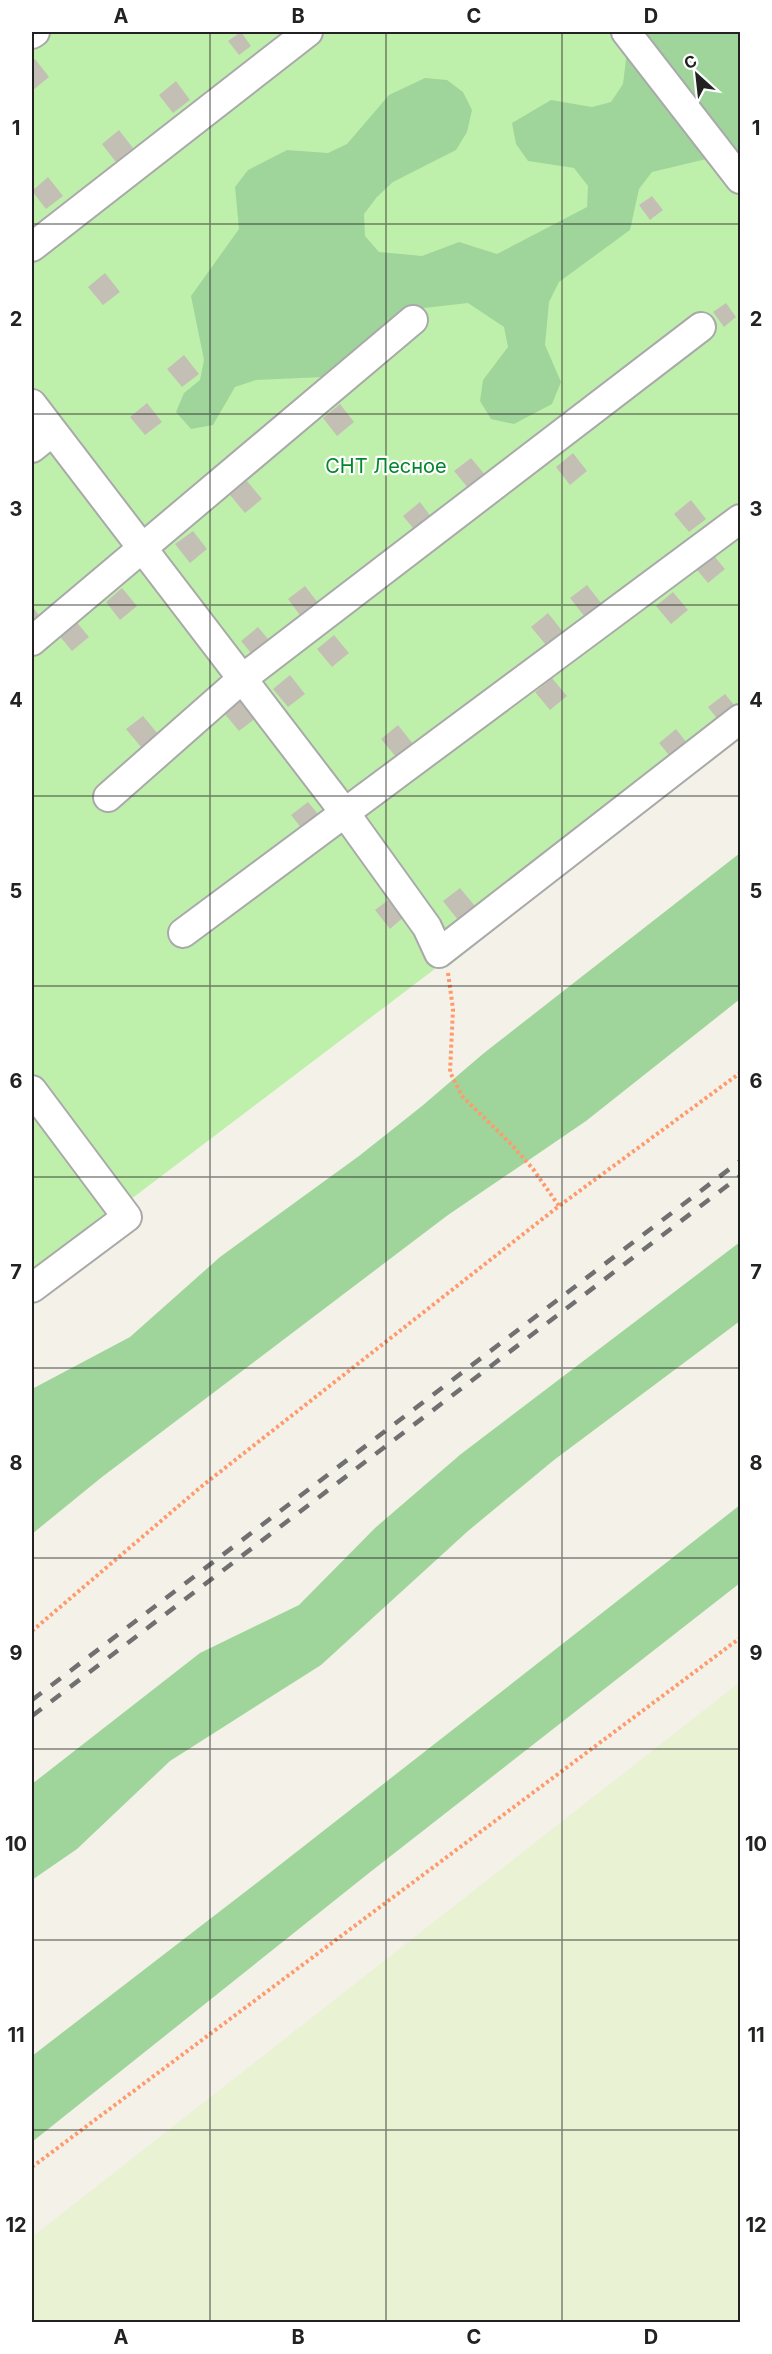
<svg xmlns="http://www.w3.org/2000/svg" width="772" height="2354" viewBox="0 0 772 2354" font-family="Inter,sans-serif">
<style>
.farmland{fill:#e9f2d3}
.grass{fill:#bff0ab}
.forest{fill:#9fd59a}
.building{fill:#c4bfb4}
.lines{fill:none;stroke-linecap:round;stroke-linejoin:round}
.minor-casing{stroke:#a9a9a9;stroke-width:32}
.path{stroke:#ff9a6d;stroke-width:4;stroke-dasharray:3 3;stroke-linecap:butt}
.minor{stroke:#fff;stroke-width:28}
.rail{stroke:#707070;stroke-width:4.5;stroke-dasharray:12 12;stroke-linecap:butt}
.grid{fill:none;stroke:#222;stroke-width:1.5;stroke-opacity:0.55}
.labels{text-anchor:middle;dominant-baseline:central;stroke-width:4.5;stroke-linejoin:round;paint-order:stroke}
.park-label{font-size:20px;fill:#03872a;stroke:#fff}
.neatline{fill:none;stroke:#222;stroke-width:2}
.grid-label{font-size:20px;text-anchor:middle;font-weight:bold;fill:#222}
</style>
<rect width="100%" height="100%" fill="#f3f1e8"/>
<path class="farmland" d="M 740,1682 L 740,2322 L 32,2322 L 32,2237 Z"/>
<path class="grass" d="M 32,32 L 740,32 L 740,738 L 32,1274 Z"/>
<path class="forest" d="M 637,32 L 740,32 L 740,167 L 719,156 L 652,172 L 639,189 L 630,230 L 559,282 L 549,302 L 545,345 L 561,382 L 552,404 L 514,424 L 491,419 L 480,401 L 483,380 L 508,347 L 504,327 L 468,303 L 424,308 L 403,318 L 346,376 L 256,380 L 235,387 L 213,425 L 191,429 L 176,412 L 184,393 L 200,380 L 204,360 L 191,296 L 239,229 L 235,187 L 248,170 L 287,150 L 328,153 L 347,144 L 389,95 L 425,78 L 447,80 L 463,92 L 472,110 L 467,132 L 456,150 L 393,182 L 377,197 L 364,214 L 365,236 L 379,252 L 422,256 L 459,242 L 497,254 L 587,207 L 588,186 L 574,168 L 528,161 L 516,144 L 512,123 L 551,100 L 592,107 L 611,102 L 623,84 L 628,43 Z
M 740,853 L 740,999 L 586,1121 L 448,1215 L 102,1477 L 32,1534 L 32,1389 L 130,1337 L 220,1257 L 359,1156 L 422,1106 L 484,1053 Z
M 740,1242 L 740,1321 L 554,1460 L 468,1531 L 321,1665 L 170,1761 L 77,1849 L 32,1880 L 32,1784 L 200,1653 L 299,1605 L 375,1528 L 461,1454 Z
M 740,1505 L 740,1583 L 369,1873 L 32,2142 L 32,2056 L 258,1882 Z"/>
<path class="building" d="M 241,32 L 251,46 L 239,55 L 228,41 Z
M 35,59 L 49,77 L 32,91 L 32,61 Z
M 176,81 L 190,100 L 173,113 L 159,95 Z
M 119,130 L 133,148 L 116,162 L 102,144 Z
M 48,177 L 63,196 L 46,209 L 32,191 Z
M 652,196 L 663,210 L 650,220 L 639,205 Z
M 105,273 L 120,292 L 103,305 L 88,287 Z
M 726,303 L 736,317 L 724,327 L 713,312 Z
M 184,355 L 199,374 L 182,387 L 167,369 Z
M 147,403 L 162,422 L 145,435 L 130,417 Z
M 340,404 L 354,422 L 337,436 L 323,418 Z
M 573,453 L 587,471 L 570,485 L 556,467 Z
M 471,458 L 486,476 L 469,489 L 454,471 Z
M 247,481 L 262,499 L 245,513 L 230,495 Z
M 691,500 L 706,519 L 689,532 L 674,514 Z
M 420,502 L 434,521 L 418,534 L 403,516 Z
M 193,531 L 207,549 L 190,563 L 175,544 Z
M 710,551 L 725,569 L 708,583 L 693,565 Z
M 587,585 L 601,603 L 585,617 L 570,598 Z
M 305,586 L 319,604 L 302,618 L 288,599 Z
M 122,588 L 137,606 L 120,620 L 106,602 Z
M 673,592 L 688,610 L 671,624 L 656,606 Z
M 32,606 L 41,618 L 32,625 Z
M 548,613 L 563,632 L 546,645 L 531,627 Z
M 74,619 L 89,637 L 72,651 L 57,633 Z
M 258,627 L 273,645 L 256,659 L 241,641 Z
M 334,635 L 349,653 L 332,667 L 317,649 Z
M 290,675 L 305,694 L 288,707 L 273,689 Z
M 552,678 L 567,696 L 550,710 L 535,692 Z
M 725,694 L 740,712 L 723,726 L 708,707 Z
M 241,699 L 256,718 L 239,731 L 224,713 Z
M 143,716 L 158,734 L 141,747 L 126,729 Z
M 398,725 L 413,744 L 396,757 L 381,739 Z
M 676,729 L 691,748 L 674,761 L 659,743 Z
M 308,802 L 323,820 L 306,834 L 291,815 Z
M 460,888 L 475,906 L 458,920 L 443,901 Z
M 392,897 L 406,915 L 390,929 L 375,910 Z"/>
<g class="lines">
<g class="minor-casing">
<path id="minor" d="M 626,32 L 740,179
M 32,34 L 35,32
M 32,247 L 308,32
M 32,404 L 345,813 L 427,927 L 439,953 L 740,719
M 32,448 L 52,432
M 32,641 L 413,320
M 108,797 L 243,678 L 701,327
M 183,933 L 740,519
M 32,1090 L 127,1217 L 32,1288"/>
</g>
<path class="path" d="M 448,973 L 453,1009 L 450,1072 L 462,1096 L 512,1145 L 533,1169 L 559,1206
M 32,1631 L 202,1486 L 559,1206 L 740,1073
M 32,2167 L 740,1638"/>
<use href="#minor" class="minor"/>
<path class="rail" d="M 32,1700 L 740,1161
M 32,1716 L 740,1176"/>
</g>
<path class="grid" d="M 210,32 L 210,2322M 386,32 L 386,2322M 562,32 L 562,2322M 32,224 L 740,224M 32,414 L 740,414M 32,605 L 740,605M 32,796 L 740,796M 32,986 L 740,986M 32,1177 L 740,1177M 32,1368 L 740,1368M 32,1558 L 740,1558M 32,1749 L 740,1749M 32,1940 L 740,1940M 32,2130 L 740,2130"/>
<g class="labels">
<g class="park-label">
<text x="386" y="466">СНТ Лесное</text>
</g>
</g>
<rect width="772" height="2354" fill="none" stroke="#ffffff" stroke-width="66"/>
<g transform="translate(697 75) rotate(333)" stroke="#ffffff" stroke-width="4.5" paint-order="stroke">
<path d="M0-4.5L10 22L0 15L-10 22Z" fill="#222222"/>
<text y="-9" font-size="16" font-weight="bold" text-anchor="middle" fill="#222222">С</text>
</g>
<rect x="33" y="33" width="706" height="2288" class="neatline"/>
<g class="grid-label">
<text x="121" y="23">A</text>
<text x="298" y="23">B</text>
<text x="474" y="23">C</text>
<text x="651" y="23">D</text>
<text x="16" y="135">1</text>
<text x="756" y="135">1</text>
<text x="16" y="326">2</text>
<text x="756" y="326">2</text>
<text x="16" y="516">3</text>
<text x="756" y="516">3</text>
<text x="16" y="707">4</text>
<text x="756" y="707">4</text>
<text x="16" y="898">5</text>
<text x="756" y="898">5</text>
<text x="16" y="1088">6</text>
<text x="756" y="1088">6</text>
<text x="16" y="1279">7</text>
<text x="756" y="1279">7</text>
<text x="16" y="1470">8</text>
<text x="756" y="1470">8</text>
<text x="16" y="1660">9</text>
<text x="756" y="1660">9</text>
<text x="16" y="1851">10</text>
<text x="756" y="1851">10</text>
<text x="16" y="2042">11</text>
<text x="756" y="2042">11</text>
<text x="16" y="2232">12</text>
<text x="756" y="2232">12</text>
<text x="121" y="2344">A</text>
<text x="298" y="2344">B</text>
<text x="474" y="2344">C</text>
<text x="651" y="2344">D</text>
</g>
</svg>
